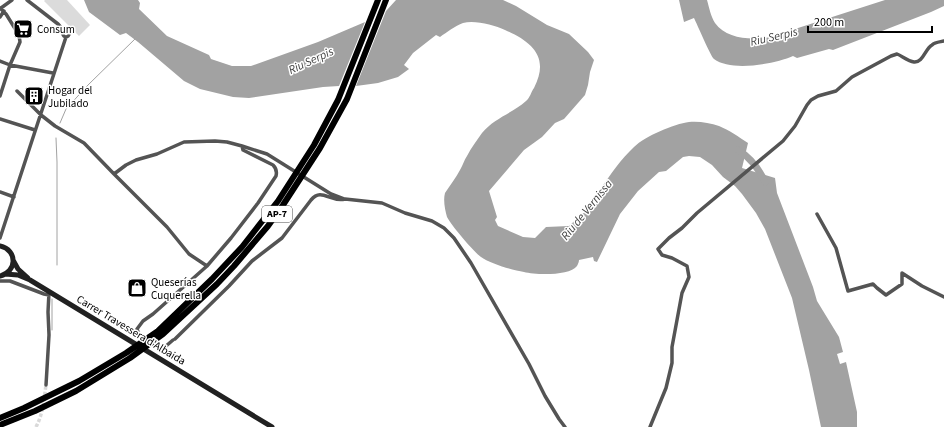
<svg xmlns="http://www.w3.org/2000/svg" width="944" height="427" viewBox="0 0 944 427" font-family="'Source Sans 3',sans-serif">
<style>
.green{fill:#dbdbdb}
.water{fill:#a2a2a2}
.lines{fill:none;stroke-linecap:round;stroke-linejoin:round}
.stream{stroke:#a2a2a2;stroke-width:1}
.river{stroke:#a2a2a2;stroke-width:7}
.minor-tunnel{stroke:#d9d9d9;stroke-width:3.5;stroke-dasharray:3.5 2;stroke-linecap:butt}
.minor{stroke:#545454;stroke-width:3.5}
.secondary{stroke:#212121;stroke-width:5}
.motorway{stroke:#000;stroke-width:6}
.labels{text-anchor:middle;dominant-baseline:central;stroke-width:3;stroke-linejoin:round;paint-order:stroke}
.shield{fill:#fff;stroke:#4c4c4c;stroke-width:1}
.shield-label{font-size:10px;font-weight:bold;fill:#000}
.poi-label{font-size:11px;fill:#000;stroke:#fff;text-anchor:start}
.street-label{font-size:11px;fill:#000;stroke:#fff}
.water-label{font-size:12px;font-style:italic;fill:#434343;stroke:#fff}
</style>
<rect width="100%" height="100%" fill="#fff"/>
<path class="green" d="M 45,0 L 67,0 L 90,25 L 79,36 L 44,1 Z"/>
<path class="water" d="M 84,0 L 138,0 L 140,3 L 139,9 L 167,36 L 209,55 L 211,59 L 232,66 L 251,66 L 318,42 L 365,22 L 339,86 L 323,87 L 249,98 L 233,97 L 200,89 L 184,81 L 138,42 L 126,33 L 120,35 L 89,12 Z
M 396,0 L 503,0 L 516,6 L 547,25 L 569,34 L 588,52 L 594,60 L 590,72 L 588,85 L 585,95 L 564,119 L 555,123 L 542,137 L 524,150 L 489,191 L 497,217 L 495,220 L 498,226 L 523,237 L 535,238 L 546,227 L 569,226 L 581,215 L 596,204 L 606,190 L 601,188 C 611,174 621,159 634,147 C 645,136 674,124 689,122 C 699,121 710,123 719,126 C 729,130 739,137 748,143 L 742,168 L 775,178 L 777,193 L 813,287 L 817,301 L 839,337 L 843,352 L 837,354 L 840,364 L 846,362 L 857,412 L 857,427 L 821,427 L 809,370 L 792,298 L 765,229 L 756,213 L 742,194 L 735,186 L 723,177 L 712,165 L 700,157 L 689,156 L 683,157 L 666,171 L 659,172 L 638,191 L 620,214 L 597,262 L 594,261 L 593,257 L 579,260 C 579,262 578,264 577,266 C 570,276 536,275 524,272 C 512,270 491,264 481,257 C 473,251 451,225 447,217 C 445,210 443,200 445,193 C 450,185 456,178 460,170 C 463,165 464,160 467,156 C 471,148 477,140 482,133 C 494,118 513,113 526,101 C 530,98 531,92 534,88 C 550,57 532,42 505,30 C 494,25 475,20 463,23 C 455,26 447,32 440,37 L 436,35 L 413,53 L 404,65 L 409,69 L 398,77 L 378,83 L 356,86 L 386,11 Z
M 679,0 L 707,0 C 709,7 711,17 715,23 C 729,43 764,40 784,34 C 789,33 794,30 798,28 L 885,0 L 944,0 L 944,6 L 931,12 L 833,50 L 829,49 L 797,58 L 793,56 C 775,64 731,72 714,59 C 711,57 697,24 694,18 L 684,22 Z"/>
<g class="lines">
<path class="stream" d="M 60,123 L 66,109 L 88,85 L 135,39
M 56,138 L 57,162 L 57,265
M 52,330 L 52,299"/>
<path class="river" d="M 738,150 C 751,158 759,169 765,182"/>
<path class="minor-tunnel" d="M 36,427 C 43,414 44,399 46,385"/>
<path class="minor" d="M 27,0 L 58,24 L 64,31
M 0,8 L 6,14 L 19,35 L 20,42 L 10,65 L 0,96
M 1,8 L 12,0
M 0,17 L 4,11
M63 34a3 3 0 1 1 6 0a3 3 0 1 1-6 0Z
M 0,61 L 10,65 L 53,73
M 17,91 L 41,115 L 55,126 L 84,143 L 114,174 L 126,165 L 136,160 L 157,154 L 184,142 L 215,141 L 227,142 L 242,146 L 267,154 L 331,194 L 344,199
M 0,119 L 35,130
M 114,174 L 167,227 L 189,254 L 207,266
M 0,192 L 14,197
M 817,214 L 836,248 L 848,291 L 873,284 L 877,288 L 886,295 L 902,284 L 902,273 L 922,286 L 944,297
M 0,238 L 66,37
M 0,281 L 10,281 L 44,294 L 49,295
M 175,339 L 229,286 L 252,261 L 282,238 L 311,200 C 322,187 330,203 345,199 L 382,203 L 405,213 L 432,221 L 444,228 L 454,238 L 471,263 L 529,364 L 545,396 L 559,419 L 565,427
M 173,340 L 166,346 L 161,348 C 152,345 139,338 137,329 L 143,321 L 153,314 L 207,266 L 231,238 L 258,203 L 276,176 C 277,172 277,169 273,165 L 243,150 L 242,146
M 46,385 L 49,335 L 48,312 L 49,292
M 650,427 L 666,388 L 672,363 L 672,347 L 682,293 L 689,277 L 687,266 L 672,258 L 662,255 L 658,249 L 669,238 L 682,228 L 697,213 L 783,141 L 795,126 L 807,105 L 811,100 L 818,96 L 836,91 L 852,77 L 891,56 L 897,54 C 902,56 908,61 914,62 C 923,63 925,49 932,45 C 935,42 940,42 944,41"/>
<path class="secondary" d="M 0,246 C 18,250 17,272 0,276
M 13,260 L 18,269 L 28,278
M 5,274 L 18,275 L 30,280 L 272,427"/>
<path class="motorway" d="M 0,418 L 24,408 L 79,381 L 126,353 L 158,331 L 212,279 L 242,247 L 278,201 L 314,145 L 338,100 L 378,0
M 0,425 L 35,411 L 76,391 L 130,358 L 163,334 L 217,284 L 234,266 L 268,226 L 283,205 L 320,148 L 347,99 L 386,0"/>
</g>
<defs>
<g id="supermarket-square" transform="scale(1)"><rect x="-9" y="-9" width="18" height="18" rx="4" fill="#000" stroke="#fff"/><path d="M-6-5.5h2.5l.6 2H6L4.5 2H-2.5L-4.4-4H-6ZM-1.5 3.2a1.3 1.3 0 1 0 .1 0ZM3 3.2a1.3 1.3 0 1 0 .1 0Z" fill="#fff"/></g>
<g id="building-square" transform="scale(1)"><rect x="-9" y="-9" width="18" height="18" rx="4" fill="#000" stroke="#fff"/><path d="M-4-6H4V6H1V3H-1V6H-4ZM-2.5-4.3h1.7v1.8h-1.7ZM.8-4.3h1.7v1.8H.8ZM-2.5-1h1.7V.8h-1.7ZM.8-1h1.7V.8H.8Z" fill="#fff"/></g>
<g id="shop-square" transform="scale(1)"><rect x="-9" y="-9" width="18" height="18" rx="4" fill="#000" stroke="#fff"/><path d="M-5-2.5h2.3a2.7 3.5 0 0 1 5.4 0H5L5.5 6h-11ZM-1.5-2.5h3a1.5 2.3 0 0 0-3 0Z" fill="#fff"/></g>
</defs>
<g fill-rule="evenodd">
<use href="#supermarket-square" x="23" y="29"/>
<use href="#building-square" x="34" y="96"/>
<use href="#shop-square" x="137" y="288"/>
</g>
<g class="labels">
<rect class="shield" x="262" y="206" width="30" height="16" rx="3"/>
<g class="shield-label">
<text x="277" y="214">AP-7</text>
</g>
<g class="poi-label">
<text x="37" y="29">Consum</text>
<text x="48" y="90">Hogar del<tspan x="48" dy="13">Jubilado</tspan></text>
<text x="151" y="282">Queserías<tspan x="151" dy="13">Cuquerella</tspan></text>
</g>
<g class="street-label">
<text transform="translate(131 330) rotate(31)">Carrer Travessera d'Albaida</text>
</g>
<g class="water-label">
<text transform="translate(774 37) rotate(-13)">Riu Serpis</text>
<text transform="translate(311 61) rotate(-25)">Riu Serpis</text>
<text transform="translate(587 210) rotate(-51)">Riu de Vernissa</text>
</g>
</g>
<path d="M808 26v6h124v-6" fill="none" stroke="#000000" stroke-width="2"/>
<text x="814" y="26" font-size="12" fill="#000000" stroke="#ffffff" stroke-width="3" paint-order="stroke">200 m</text>
</svg>
